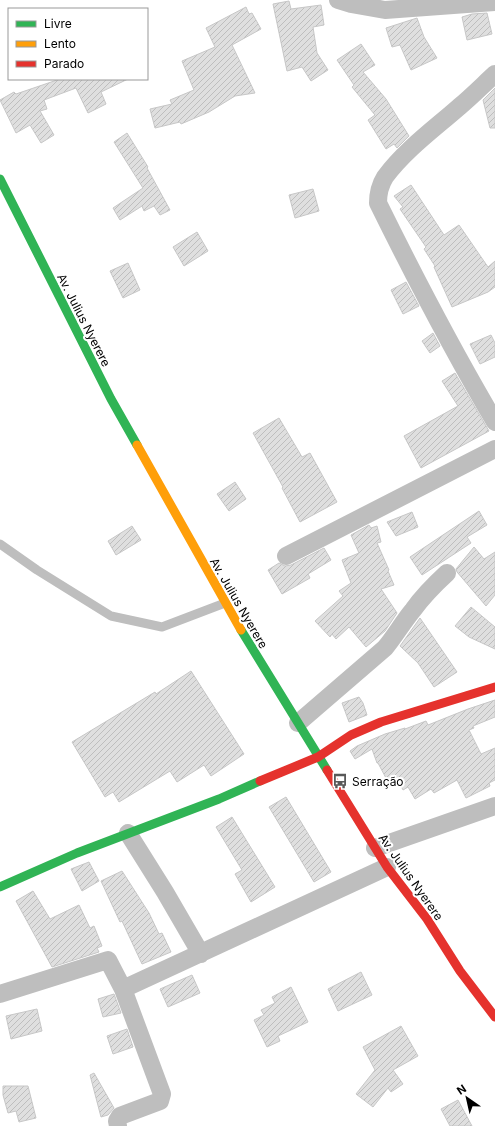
<svg xmlns="http://www.w3.org/2000/svg" width="495" height="1126" viewBox="0 0 495 1126" font-family="Inter,sans-serif">
<style>
.building{fill:url(#building-hatch);stroke:#c7c7c7}
.lines{fill:none;stroke-linecap:round;stroke-linejoin:round}
.lane{stroke:#bebebe;stroke-width:9}
.street{stroke:#bebebe;stroke-width:18}
.fast{stroke:#30b455;stroke-width:9}
.slow{stroke:#ff9f0a;stroke-width:9}
.jam{stroke:#e5322d;stroke-width:9}
.labels{text-anchor:middle;dominant-baseline:central;stroke-width:4;stroke-linejoin:round;paint-order:stroke}
.street-label{font-size:12px;fill:#000;stroke:#fff}
.poi-label{font-size:12px;fill:#000;stroke:#fff;text-anchor:start}
</style>
<defs>
<pattern id="building-hatch" width="6" height="6" patternUnits="userSpaceOnUse"><rect width="6" height="6" fill="#dfdfdf"/><path d="M-1 1l2-2M0 6l6-6M5 7l2-2" fill="none" stroke="#bebebe"/></pattern>
</defs>
<rect width="100%" height="100%" fill="#fff"/>
<path class="building" d="M 289,1 L 291,9 L 321,5 L 324,25 L 313,27 L 317,53 L 328,70 L 311,81 L 302,67 L 287,71 L 273,4 Z
M 246,7 L 249,14 L 252,13 L 261,29 L 232,45 L 255,93 L 235,96 L 209,112 L 181,124 L 180,122 L 155,128 L 150,109 L 172,104 L 170,100 L 194,90 L 182,61 L 215,47 L 206,28 Z
M 487,13 L 492,34 L 467,40 L 462,17 L 472,14 Z
M 417,18 L 424,37 L 437,58 L 411,70 L 400,45 L 392,47 L 386,28 Z
M 361,44 L 375,65 L 363,72 L 386,99 L 409,136 L 397,148 L 394,144 L 386,149 L 368,120 L 375,115 L 352,87 L 354,85 L 337,60 Z
M 60,79 L 128,79 L 101,92 L 106,104 L 88,113 L 76,88 L 44,100 L 47,109 L 40,111 L 54,135 L 41,143 L 30,125 L 16,133 L 0,100 L 14,92 L 16,94 Z
M 495,88 L 495,128 L 490,128 L 483,100 Z
M 127,133 L 148,167 L 147,168 L 170,210 L 160,215 L 154,206 L 144,211 L 142,206 L 120,220 L 113,208 L 143,188 L 114,142 Z
M 411,185 L 444,235 L 459,225 L 488,267 L 495,261 L 495,287 L 488,292 L 452,307 L 434,267 L 435,266 L 424,249 L 426,247 L 400,209 L 403,207 L 394,196 Z
M 313,189 L 319,211 L 295,218 L 289,195 Z
M 197,232 L 208,251 L 184,266 L 173,247 Z
M 128,263 L 140,290 L 123,298 L 110,271 Z
M 406,282 L 419,306 L 403,314 L 391,290 Z
M 433,333 L 440,346 L 430,353 L 422,341 Z
M 491,335 L 495,343 L 495,357 L 480,364 L 470,344 Z
M 455,373 L 489,431 L 421,468 L 404,436 L 458,406 L 442,381 Z
M 279,418 L 302,457 L 310,453 L 337,502 L 300,522 L 282,488 L 283,487 L 253,433 Z
M 235,482 L 246,499 L 229,511 L 217,494 Z
M 479,511 L 487,525 L 467,537 L 471,543 L 422,575 L 410,557 Z
M 412,512 L 418,527 L 396,536 L 387,522 Z
M 369,525 L 371,528 L 377,526 L 381,542 L 377,543 L 389,570 L 388,571 L 394,585 L 381,589 L 397,613 L 385,631 L 366,647 L 349,627 L 336,639 L 332,634 L 330,637 L 315,621 L 343,596 L 339,591 L 351,583 L 342,560 L 359,553 L 351,535 Z
M 132,526 L 141,540 L 116,555 L 108,541 Z
M 474,547 L 484,559 L 495,552 L 495,595 L 486,606 L 457,572 L 456,569 Z
M 324,548 L 331,560 L 308,574 L 310,578 L 282,594 L 268,570 L 279,563 L 285,566 L 291,565 Z
M 471,607 L 495,627 L 495,649 L 469,637 L 455,626 Z
M 420,618 L 457,672 L 434,687 L 418,663 L 400,646 Z
M 191,671 L 244,754 L 211,776 L 204,765 L 177,782 L 170,771 L 119,802 L 113,792 L 105,797 L 72,742 L 155,692 L 156,694 Z
M 359,697 L 363,703 L 367,715 L 349,722 L 342,703 Z
M 495,700 L 495,717 L 473,726 L 474,728 L 469,730 L 481,754 L 495,748 L 495,780 L 489,783 L 490,786 L 466,798 L 457,780 L 434,793 L 431,789 L 415,799 L 408,787 L 403,790 L 396,776 L 387,780 L 378,763 L 377,763 L 372,749 L 355,759 L 350,751 L 357,746 L 385,734 L 405,728 L 405,729 L 426,721 L 428,725 L 468,709 Z
M 286,797 L 331,872 L 314,882 L 269,807 Z
M 232,817 L 275,887 L 251,902 L 235,874 L 242,870 L 216,827 Z
M 89,862 L 99,881 L 82,891 L 71,869 Z
M 122,871 L 149,913 L 159,934 L 162,933 L 171,952 L 142,964 L 122,921 L 120,922 L 101,881 Z
M 33,891 L 50,919 L 79,905 L 90,928 L 94,926 L 102,946 L 97,948 L 99,952 L 52,967 L 16,901 Z
M 361,972 L 372,995 L 338,1011 L 328,989 Z
M 192,975 L 200,993 L 168,1007 L 160,989 Z
M 291,987 L 308,1022 L 278,1036 L 280,1041 L 267,1047 L 254,1020 L 264,1015 L 261,1010 L 275,1003 L 272,997 Z
M 114,994 L 121,1013 L 103,1017 L 98,999 Z
M 37,1009 L 42,1031 L 11,1039 L 6,1016 Z
M 401,1026 L 418,1056 L 393,1070 L 403,1084 L 391,1092 L 388,1088 L 373,1107 L 356,1094 L 375,1070 L 363,1047 Z
M 127,1029 L 133,1047 L 113,1054 L 107,1036 Z
M 94,1073 L 114,1108 L 108,1115 L 101,1117 L 90,1075 Z
M 3,1086 L 28,1086 L 36,1118 L 19,1122 L 16,1111 L 8,1113 L 3,1095 Z
M 458,1100 L 472,1126 L 450,1126 L 441,1109 Z"/>
<g class="lines">
<path class="lane" d="M 0,544 L 37,570 L 111,616 L 162,627 L 225,603"/>
<path class="street" d="M 338,0 L 351,4 L 385,10 L 495,2
M 495,74 C 483,85 471,97 459,107 C 434,129 405,150 385,177 C 380,185 378,195 378,203 C 415,278 453,351 495,422
M 286,556 L 495,449
M 298,723 L 385,648 C 395,636 403,622 413,610 C 423,596 435,584 447,573
M 128,833 L 165,892 L 201,954
M 375,848 L 495,806
M 123,989 L 387,867
M 0,994 L 108,960 L 123,989 L 162,1094 L 160,1101 L 120,1116 L 117,1121 L 118,1126"/>
<path class="fast" d="M 0,179 L 111,399 L 137,445
M 241,630 L 327,770
M 0,887 L 77,853 L 219,799 L 260,781"/>
<path class="slow" d="M 137,445 L 241,630"/>
<path class="jam" d="M 327,770 L 387,867 L 427,919 L 460,971 L 495,1017
M 260,781 L 318,757 L 351,735 L 381,722 L 495,687"/>
</g>
<defs>
<g id="bus-bare" transform="scale(1.2)"><path d="M-5-6H5V4H4V6H2V4H-2V6H-4V4H-5ZM-3.5-4V0h7V-4ZM-3.5 1.2v1.5H-2V1.2ZM2 1.2v1.5H3.5V1.2Z" fill="#595959" stroke="#fff" stroke-width="2.5" paint-order="stroke"/></g>
</defs>
<g fill-rule="evenodd">
<use href="#bus-bare" x="340" y="781"/>
</g>
<g class="labels">
<g class="street-label">
<text transform="translate(84 320) rotate(63)">Av. Julius Nyerere</text>
<text transform="translate(239 603) rotate(60)">Av. Julius Nyerere</text>
<text transform="translate(411 877) rotate(55)">Av. Julius Nyerere</text>
</g>
<g class="poi-label">
<text x="352" y="781">Serração</text>
</g>
</g>
<rect x="8" y="8" width="140" height="72" fill="#ffffff" stroke="#999999"/>
<rect x="16" y="21" width="20" height="6" fill="#30b455" stroke="#999999"/>
<text x="44" y="28" font-size="12" fill="#000000">Livre</text>
<rect x="16" y="41" width="20" height="6" fill="#ff9f0a" stroke="#999999"/>
<text x="44" y="48" font-size="12" fill="#000000">Lento</text>
<rect x="16" y="61" width="20" height="6" fill="#e5322d" stroke="#999999"/>
<text x="44" y="68" font-size="12" fill="#000000">Parado</text>
<g transform="translate(467 1098) rotate(326)" stroke="#ffffff" stroke-width="3" paint-order="stroke">
<path d="M0-3L7 15L0 10L-7 15Z" fill="#000000"/>
<text y="-6" font-size="11" font-weight="bold" text-anchor="middle" fill="#000000">N</text>
</g>
</svg>
